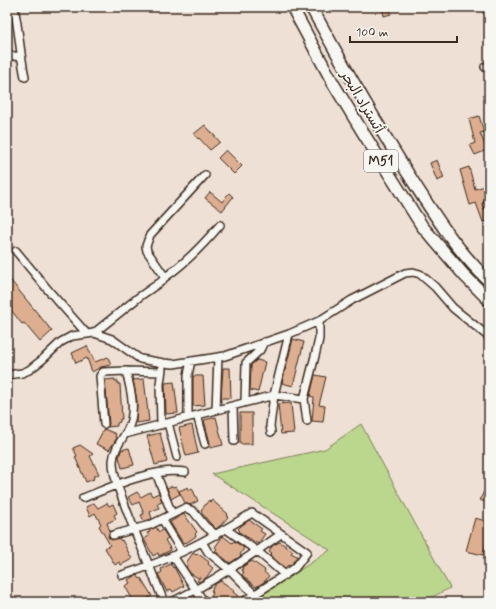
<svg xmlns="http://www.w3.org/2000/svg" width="496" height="609" viewBox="0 0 496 609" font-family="Mynerve,'Playpen Sans Arabic',sans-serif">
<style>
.green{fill:#bbd78e;stroke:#7b8056}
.building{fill:#deae90;stroke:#3b2a1e}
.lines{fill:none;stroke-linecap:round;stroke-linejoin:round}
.minor-casing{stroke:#3b2a1e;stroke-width:10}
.highway-casing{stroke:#3b2a1e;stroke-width:14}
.minor{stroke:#f6f6f2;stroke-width:7}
.highway{stroke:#f6f6f2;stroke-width:11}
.labels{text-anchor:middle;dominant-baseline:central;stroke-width:3.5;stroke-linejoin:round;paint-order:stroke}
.shield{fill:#f6f6f2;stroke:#73675e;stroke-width:1}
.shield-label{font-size:13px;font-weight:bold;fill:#3b2a1e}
.street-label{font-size:14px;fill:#3b2a1e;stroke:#f6f6f2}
</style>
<rect width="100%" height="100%" fill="#efe0d5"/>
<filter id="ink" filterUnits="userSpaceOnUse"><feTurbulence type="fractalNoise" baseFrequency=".025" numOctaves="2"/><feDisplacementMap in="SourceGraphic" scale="8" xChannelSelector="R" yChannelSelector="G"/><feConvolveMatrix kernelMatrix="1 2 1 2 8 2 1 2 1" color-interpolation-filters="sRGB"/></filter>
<g filter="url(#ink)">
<path class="green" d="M 361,424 L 450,588 L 422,602 L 252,602 L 330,550 L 212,474 L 325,449 Z"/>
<path class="building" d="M 382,7 L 390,7 L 391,14 L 384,16 Z
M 479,7 L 489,7 L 489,10 L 484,14 Z
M 479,116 L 484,132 L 480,133 L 487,150 L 475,155 L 470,145 L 475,143 L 469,119 Z
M 205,125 L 220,142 L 210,150 L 199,138 L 198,139 L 194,134 Z
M 226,150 L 242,166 L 234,174 L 218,158 Z
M 437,160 L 444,178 L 437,181 L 430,163 Z
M 469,167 L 475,189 L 485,186 L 489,198 L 483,202 L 482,204 L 484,209 L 489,210 L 489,220 L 483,222 L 476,203 L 470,205 L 460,170 Z
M 210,192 L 222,202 L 229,193 L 233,197 L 222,211 L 205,198 Z
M 7,276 L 52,331 L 40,342 L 24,323 L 22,324 L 11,310 L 12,309 L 7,302 Z
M 293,339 L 304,342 L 293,386 L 282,383 Z
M 87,346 L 95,362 L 108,357 L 111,365 L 101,367 L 92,372 L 87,358 L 76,363 L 72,353 Z
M 257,360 L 265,362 L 258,392 L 250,390 L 251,367 L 251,365 Z
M 223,368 L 230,368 L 231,398 L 221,398 Z
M 315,375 L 326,377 L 319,405 L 325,406 L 323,422 L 312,421 L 314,397 L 310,396 Z
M 193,376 L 203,376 L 205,405 L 193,406 Z
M 115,379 L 115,381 L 118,381 L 118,384 L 120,384 L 122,419 L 120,419 L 120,422 L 117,423 L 117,426 L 108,427 L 109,424 L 105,380 Z
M 144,379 L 149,421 L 136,423 L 137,401 L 133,380 Z
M 174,382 L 178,413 L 166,414 L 165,383 Z
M 291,403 L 294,433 L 281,434 L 278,404 Z
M 240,413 L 252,413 L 252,444 L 240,444 Z
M 216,417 L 223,445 L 210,448 L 210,443 L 204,420 Z
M 192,425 L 198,453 L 186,456 L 179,428 Z
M 104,429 L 116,434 L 115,437 L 117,438 L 109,450 L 96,444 Z
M 160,433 L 167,462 L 155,465 L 147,436 Z
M 80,445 L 93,454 L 90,456 L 99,474 L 93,477 L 94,479 L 86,482 L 75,457 L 77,456 L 73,448 Z
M 129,448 L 134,465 L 122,468 L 119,457 L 120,454 L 121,450 Z
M 489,480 L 489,500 L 487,503 L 480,500 Z
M 172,486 L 173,487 L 176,486 L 180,494 L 171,499 L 167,488 Z
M 188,487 L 189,490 L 192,488 L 198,501 L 190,505 L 185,503 L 179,491 Z
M 137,492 L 141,497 L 150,492 L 152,496 L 159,493 L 162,502 L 157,504 L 159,508 L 150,512 L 152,519 L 144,521 L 141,515 L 144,514 L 139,502 L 133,505 L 128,497 Z
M 209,500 L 210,502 L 212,500 L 228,514 L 226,516 L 228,517 L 221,525 L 216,529 L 209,522 L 201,512 L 202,511 L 201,510 Z
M 94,503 L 98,508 L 107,503 L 109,506 L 113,504 L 117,513 L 114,515 L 116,519 L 107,523 L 110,531 L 108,537 L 112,540 L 119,538 L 121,541 L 122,540 L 132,559 L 121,565 L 119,562 L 115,565 L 105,548 L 110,545 L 99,526 L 101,524 L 95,513 L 90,516 L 86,507 Z
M 184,514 L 197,532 L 195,534 L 196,536 L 186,543 L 185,542 L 183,543 L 170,522 Z
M 475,518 L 489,522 L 489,533 L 483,555 L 466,551 Z
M 249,520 L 262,529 L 260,531 L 265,534 L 258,544 L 239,532 L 240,531 L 238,529 L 241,526 Z
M 156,527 L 159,532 L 163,530 L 168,538 L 165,540 L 171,550 L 159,556 L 158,553 L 153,556 L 144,539 L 149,536 L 147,533 L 150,532 L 149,530 Z
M 223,536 L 232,543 L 234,541 L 244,548 L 240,555 L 241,556 L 230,563 L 215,551 L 217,549 L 215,547 Z
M 280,542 L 293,551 L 291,553 L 297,556 L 291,565 L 289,566 L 288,565 L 285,568 L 270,555 L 272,553 L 269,551 L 273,545 Z
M 193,553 L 196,555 L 197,553 L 209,562 L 208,564 L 213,568 L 206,578 L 199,582 L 197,581 L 200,577 L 198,578 L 190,573 L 186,567 L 188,564 L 186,563 Z
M 252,561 L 265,570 L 264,572 L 269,576 L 264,582 L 256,587 L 252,584 L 242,575 L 244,572 L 242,571 L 243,568 L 242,567 Z
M 171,564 L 173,568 L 174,567 L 184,586 L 173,592 L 171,589 L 167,592 L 158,574 L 162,572 L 161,569 Z
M 137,575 L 140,579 L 141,578 L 152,596 L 141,602 L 139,600 L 134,602 L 125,586 L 130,583 L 128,580 Z
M 221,581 L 234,590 L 233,592 L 238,596 L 233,602 L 217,602 L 211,598 L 213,592 L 211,591 L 215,584 Z"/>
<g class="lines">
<g class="minor-casing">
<path id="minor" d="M 14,7 C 19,30 20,54 25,77
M 7,55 L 21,57
M 485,67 L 489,66
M 487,205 L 489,204
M 16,251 L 49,291 L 87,334
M 164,278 C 186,263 203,245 220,225
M 94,333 L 139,297 L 162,281 L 164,278 L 163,274 L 147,251 L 146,246 L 150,235 L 205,175
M 289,334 L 274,395 L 304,399
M 161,372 L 126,371 C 131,390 137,412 127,431 C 121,441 114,449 113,461 C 113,475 119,490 124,503 C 136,536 151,569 164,602
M 7,375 L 22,373 L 29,370 L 42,360 L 61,342 L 72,336 L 87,334 L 94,333 L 112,339 L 140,359 L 164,363 L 173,364 L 225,356 L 289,334 L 319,321 L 352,300 L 405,273 L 413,272 L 420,274 L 435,287 L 453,308 L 489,337
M 245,402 L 246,363 L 260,350 L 264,342
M 233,406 L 234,441
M 216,410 L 218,357
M 197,415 L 205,444
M 188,417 L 188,375 L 191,361
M 307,421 L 304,399 L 316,352 L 319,339 L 319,321
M 168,423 L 177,457
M 104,424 L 100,376 L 103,372 L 126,371
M 161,425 L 160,384 L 162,369
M 125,434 L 274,395 L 270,426 L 271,432
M 156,473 L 172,514
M 83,498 C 112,487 153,467 185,472
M 162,519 L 182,552
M 226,529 L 257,551 L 285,575
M 113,535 L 150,525 L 185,508 L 193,511 L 205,526 L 216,535
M 202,542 L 208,552 L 230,570 L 255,595
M 173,556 L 204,602
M 122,575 C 169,561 210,539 252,513 L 307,552 L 295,568 L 243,602
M 172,602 C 211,583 246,559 281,534"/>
</g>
<g class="highway-casing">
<path id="highway" d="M 292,7 L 333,83 L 362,131 L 422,226 L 464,275 L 489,300
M 311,7 C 342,63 373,118 407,172 C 431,210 456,250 489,281"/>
</g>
<use href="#minor" class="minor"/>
<use href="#highway" class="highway"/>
</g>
</g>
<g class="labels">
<rect class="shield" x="364" y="150" width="34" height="22" rx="3"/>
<g class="shield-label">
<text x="381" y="161">M51</text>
</g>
<g class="street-label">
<text transform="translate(362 102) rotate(59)">أتستراد البحر</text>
</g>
</g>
<rect width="496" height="609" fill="none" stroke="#f6f6f2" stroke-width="24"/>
<rect x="12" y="12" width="472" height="585" fill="none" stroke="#3b2a1e" stroke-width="1.5" filter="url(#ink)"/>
<path d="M350 36v6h107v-6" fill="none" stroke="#3b2a1e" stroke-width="2"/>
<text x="356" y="36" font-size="12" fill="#3b2a1e" stroke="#f6f6f2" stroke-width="3" paint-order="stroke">100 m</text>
</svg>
